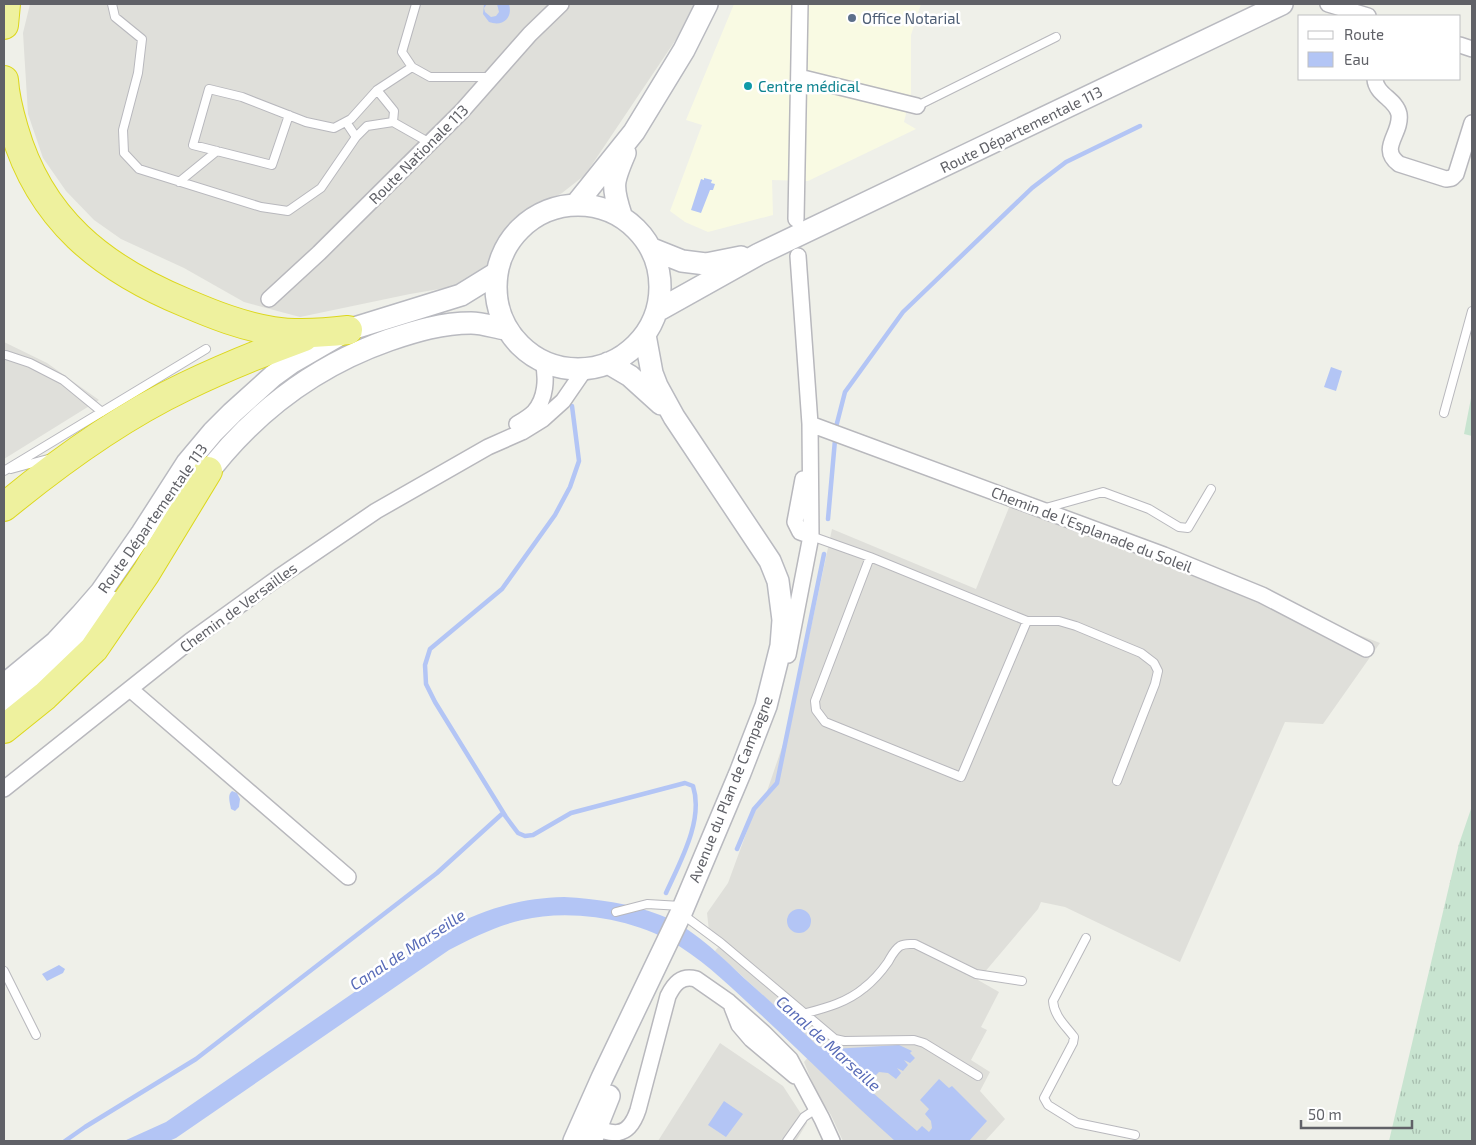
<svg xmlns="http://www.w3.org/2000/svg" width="1476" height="1145" viewBox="0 0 1476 1145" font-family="'Exo 2',sans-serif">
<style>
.commercial{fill:#f9fae3}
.industrial{fill:#dfdfda}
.grass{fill:url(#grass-tufts)}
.water{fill:#b3c5f5}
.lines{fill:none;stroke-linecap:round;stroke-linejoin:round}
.stream{stroke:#b3c5f5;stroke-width:4.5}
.service-casing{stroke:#b8b8bd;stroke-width:10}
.minor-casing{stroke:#b8b8bd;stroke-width:18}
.secondary-casing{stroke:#b9bac0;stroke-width:24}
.motorway-casing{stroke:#dcd71c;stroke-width:30}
.service{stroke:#fff;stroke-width:8}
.minor{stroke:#fff;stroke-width:15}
.secondary{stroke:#fff;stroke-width:21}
.motorway{stroke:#eef19e;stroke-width:28}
.service-dot{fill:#5c6f8a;stroke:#fff;stroke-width:2}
.culture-dot{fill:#0f9aa8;stroke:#fff;stroke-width:2}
.labels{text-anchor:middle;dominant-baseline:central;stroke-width:5;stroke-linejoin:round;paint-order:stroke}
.service-label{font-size:15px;fill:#4e5e75;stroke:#fff;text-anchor:start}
.culture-label{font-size:15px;fill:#0d838f;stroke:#fff;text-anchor:start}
.street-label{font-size:15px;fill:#606167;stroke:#fff}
.water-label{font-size:16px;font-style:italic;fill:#576ab7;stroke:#fff}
</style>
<defs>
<pattern id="grass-tufts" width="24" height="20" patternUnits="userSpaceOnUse" patternTransform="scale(1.25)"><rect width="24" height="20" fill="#c8e4d0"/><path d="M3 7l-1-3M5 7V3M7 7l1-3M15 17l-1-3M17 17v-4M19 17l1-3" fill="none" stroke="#a6bcad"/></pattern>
</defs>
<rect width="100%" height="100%" fill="#eff0e9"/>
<path class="commercial" d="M 734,4 L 921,4 L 911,35 L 911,93 L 904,122 L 916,129 L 808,181 L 772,180 L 773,215 L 708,232 L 685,222 L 670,211 L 702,125 L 686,120 Z"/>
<path class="industrial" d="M 30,4 L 696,4 L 689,20 L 585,175 L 562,193 L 516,220 L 489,263 L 476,278 L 463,285 L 410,294 L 300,317 L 244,302 L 184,268 L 121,239 L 94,220 L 66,191 L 43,158 L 28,114 L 23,33 Z
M 4,342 L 47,363 L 99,400 L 4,459 Z
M 1010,505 L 1129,546 L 1380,643 L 1323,724 L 1285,722 L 1180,962 L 1065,907 L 1041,902 L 1038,909 L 978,980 L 999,992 L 981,1027 L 987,1030 L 971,1060 L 990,1072 L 980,1091 L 1005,1119 L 985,1141 L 843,1141 L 831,1115 L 817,1094 L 804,1062 L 818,1046 L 715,951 L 724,940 L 709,931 L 707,913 L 728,883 L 754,812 L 764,800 L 791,721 L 832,529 L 976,589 Z
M 720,1043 L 783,1086 L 807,1123 L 796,1141 L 658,1141 Z"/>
<path class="grass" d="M 1472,393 L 1472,436 L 1464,434 Z
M 1472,806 L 1472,1141 L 1389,1141 L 1459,844 Z"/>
<path class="water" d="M 484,4 L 487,4 L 484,8 L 485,12 L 491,17 L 496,16 L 499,12 L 497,4 L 509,4 C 513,18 503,27 489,22 L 483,14 Z
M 704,178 L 712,180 L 711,183 L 715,184 L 713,190 L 710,190 L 701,213 L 691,210 L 701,179 L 704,180 Z
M 1331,367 L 1342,371 L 1336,391 L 1324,387 Z
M 232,791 L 237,793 L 240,799 L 239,807 L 235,811 L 231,809 C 230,803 227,795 232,791 Z
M 564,897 C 598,899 628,903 660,915 C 693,928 720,955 745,979 C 770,1001 794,1023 818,1046 L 827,1049 L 833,1049 L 899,1045 L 912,1051 L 910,1053 L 915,1058 L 910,1063 L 904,1060 L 908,1065 L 903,1071 L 897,1068 L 901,1073 L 896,1079 L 888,1073 L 879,1072 L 865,1086 L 917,1131 L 922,1126 L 929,1132 L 932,1128 L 931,1121 L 925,1114 L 929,1109 L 920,1100 L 939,1079 L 949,1088 L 952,1086 L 987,1121 L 969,1141 L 895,1141 C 849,1100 805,1056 760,1014 C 734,990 709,965 679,946 C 637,919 571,908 522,920 C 496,926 472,938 449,950 L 176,1138 L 169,1141 L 124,1141 L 166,1122 L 446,929 C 486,909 519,898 564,897 Z
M787 921a12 12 0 1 1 24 0a12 12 0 1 1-24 0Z
M 59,965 L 65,969 L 63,973 L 47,981 L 42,974 Z
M 724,1101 L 743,1114 L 726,1137 L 708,1125 Z"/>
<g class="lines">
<path class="stream" d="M 572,406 L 579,461 L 570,487 L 555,515 L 502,589 L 430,649 L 425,665 L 426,684 L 435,702 L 506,817 L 518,833 L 525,836 L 533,835 L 571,813 L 685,783 L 693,786 C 704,820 680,862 666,893
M 836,427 L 845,392 L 903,312 L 1032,188 L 1066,162 L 1140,126
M 828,519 L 835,440
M 737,849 L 754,809 L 777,783 L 824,554
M 65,1141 L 85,1127 L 196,1059 L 437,873 L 503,813"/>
<g class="service-casing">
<path id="service" d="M 112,4 L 115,17 L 142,39 L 138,73 L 123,130 L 124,153 L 139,169 L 261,207 L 288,211 L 321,188 L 356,137 L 367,126 L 393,122 L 430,143
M 416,4 L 402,52 L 412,67 L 430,77 L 490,77
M 377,90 L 394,111 L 393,122
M 917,106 L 1056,37
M 289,115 L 272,165 L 193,145 L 209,89 L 242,97 L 306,122 L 334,128 L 351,119 L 377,90 L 412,67
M 346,122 L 356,137
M 179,182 L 217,151
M 6,355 L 30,363 L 63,380 L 102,412
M 1444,413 L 1472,311
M 11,469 L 48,459
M 4,471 L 206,349
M 1042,509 L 1103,492 L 1149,509 L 1179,527 L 1188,528 L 1211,489
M 811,536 L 870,557 L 1027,621 L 1059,621 L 1076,626 L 1141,653 L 1154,663 L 1158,671 L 1155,684 L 1117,781
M 870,557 L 815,701 L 816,710 L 825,722 L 961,777 L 1027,621
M 616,912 L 647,904 L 681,906
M 682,914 L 721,943 L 835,1039 L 844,1041 L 914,1040 L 924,1043 L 978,1076
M 1086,938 L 1053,1001 C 1054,1016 1065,1025 1074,1037 L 1073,1043 L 1044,1098 L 1048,1105 L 1077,1123 L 1135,1135
M 4,971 L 36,1035
M 803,1014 C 825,1008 846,1003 864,988 C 873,981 881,972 888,962 C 891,957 894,950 900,946 C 905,943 910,944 915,944 L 976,974 L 1022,981
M 787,1141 L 804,1117 L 816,1109"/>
</g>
<g class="minor-casing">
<path id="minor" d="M 1328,4 L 1368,16
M 1460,45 L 1472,49
M 799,77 L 917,106
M 1375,79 C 1376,95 1396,99 1399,114 C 1402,134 1378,148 1399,164 L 1446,179 L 1452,178 L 1456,174 L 1472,123
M 796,219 L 800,4
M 269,299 L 319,253 L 462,111 L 530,34 L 561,4
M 517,424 C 522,421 529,417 534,412 C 546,399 547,378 543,362
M 810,424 L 1164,555 L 1262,595 L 1366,649
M 803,479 L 795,522 L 800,532 L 811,536
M 788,655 L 811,536 L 810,424 L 798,256
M 130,689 L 348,877
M 4,789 L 190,641 L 279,577 L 376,511 L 488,447 L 522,432 L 543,419 L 563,401 L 583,372
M 732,1007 L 739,1025 L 751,1039 L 795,1076
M 588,1125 C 612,1135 628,1140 638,1110 L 668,996 C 674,984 681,975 696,979 L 729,1002 L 764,1033 L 790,1059 L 822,1119 L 832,1141"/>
</g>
<g class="secondary-casing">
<path id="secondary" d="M 577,203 L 634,132 L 684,50 L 707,4
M496 287a82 82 0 1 1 164 0a82 82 0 1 1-164 0Z
M 621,215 C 611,185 613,181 625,153
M 652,249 L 682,261 L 706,264 L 741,257
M 657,311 L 759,254 L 1282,4
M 608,363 L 630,376 L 661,404
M 200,483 C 248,417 312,367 389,340 C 416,331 442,323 471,323 C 482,323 494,327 505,329
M 4,685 L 56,642 L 81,615 L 101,592 L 142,533 L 187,463 L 213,432 L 232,413 L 273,376 L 291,363 L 348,330 L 461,295 L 495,274
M 4,701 C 45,674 83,642 112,602
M 574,1141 L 602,1078 L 681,913 L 740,773 L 766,706 L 781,646 L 783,620 L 778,581 L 770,561 L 674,417 L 657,386 L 652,373 L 645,335
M 591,1141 L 609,1096"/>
</g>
<g class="motorway-casing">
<path id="motorway" d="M 4,25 L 6,4
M 4,80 C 5,97 9,112 14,129 C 40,219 101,268 186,303 C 214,315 242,326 273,331 C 298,335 323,333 348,330
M 4,507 C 60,461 119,418 184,387 C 223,368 263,352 304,337
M 4,729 L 45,696 L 94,649 L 146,573 L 208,471"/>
</g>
<use href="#service" class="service"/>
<use href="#minor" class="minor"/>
<use href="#secondary" class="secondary"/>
<use href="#motorway" class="motorway"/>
</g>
<circle class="service-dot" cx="852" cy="18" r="5"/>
<circle class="culture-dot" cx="748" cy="86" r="5"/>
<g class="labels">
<g class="service-label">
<text x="862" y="18">Office Notarial</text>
</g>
<g class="culture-label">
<text x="758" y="86">Centre médical</text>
</g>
<g class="street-label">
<text transform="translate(1021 129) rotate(-26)">Route Départementale 113</text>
<text transform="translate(418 154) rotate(-45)">Route Nationale 113</text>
<text transform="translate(152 518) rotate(-55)">Route Départementale 113</text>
<text transform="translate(1092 529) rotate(21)">Chemin de l'Esplanade du Soleil</text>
<text transform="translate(238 607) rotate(-36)">Chemin de Versailles</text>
<text transform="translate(730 789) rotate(-68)">Avenue du Plan de Campagne</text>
</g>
<g class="water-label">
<text transform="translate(407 949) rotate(-33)">Canal de Marseille</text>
<text transform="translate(829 1043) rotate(42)">Canal de Marseille</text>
</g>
</g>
<rect width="1476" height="1145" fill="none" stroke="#606167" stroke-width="10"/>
<rect x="1298" y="15" width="162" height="65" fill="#ffffff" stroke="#bfc0c2"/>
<rect x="1308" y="31" width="25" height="8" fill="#ffffff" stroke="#bfc0c2"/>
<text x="1344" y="40" font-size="15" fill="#606167">Route</text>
<rect x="1308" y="52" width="25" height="15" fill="#b3c5f5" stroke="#bfc0c2"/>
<text x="1344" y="65" font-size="15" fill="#606167">Eau</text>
<path d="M1301 1120v8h111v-8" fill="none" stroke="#606167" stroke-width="2.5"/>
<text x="1308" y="1120" font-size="15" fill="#606167" stroke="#ffffff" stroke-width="4" paint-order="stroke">50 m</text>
</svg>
